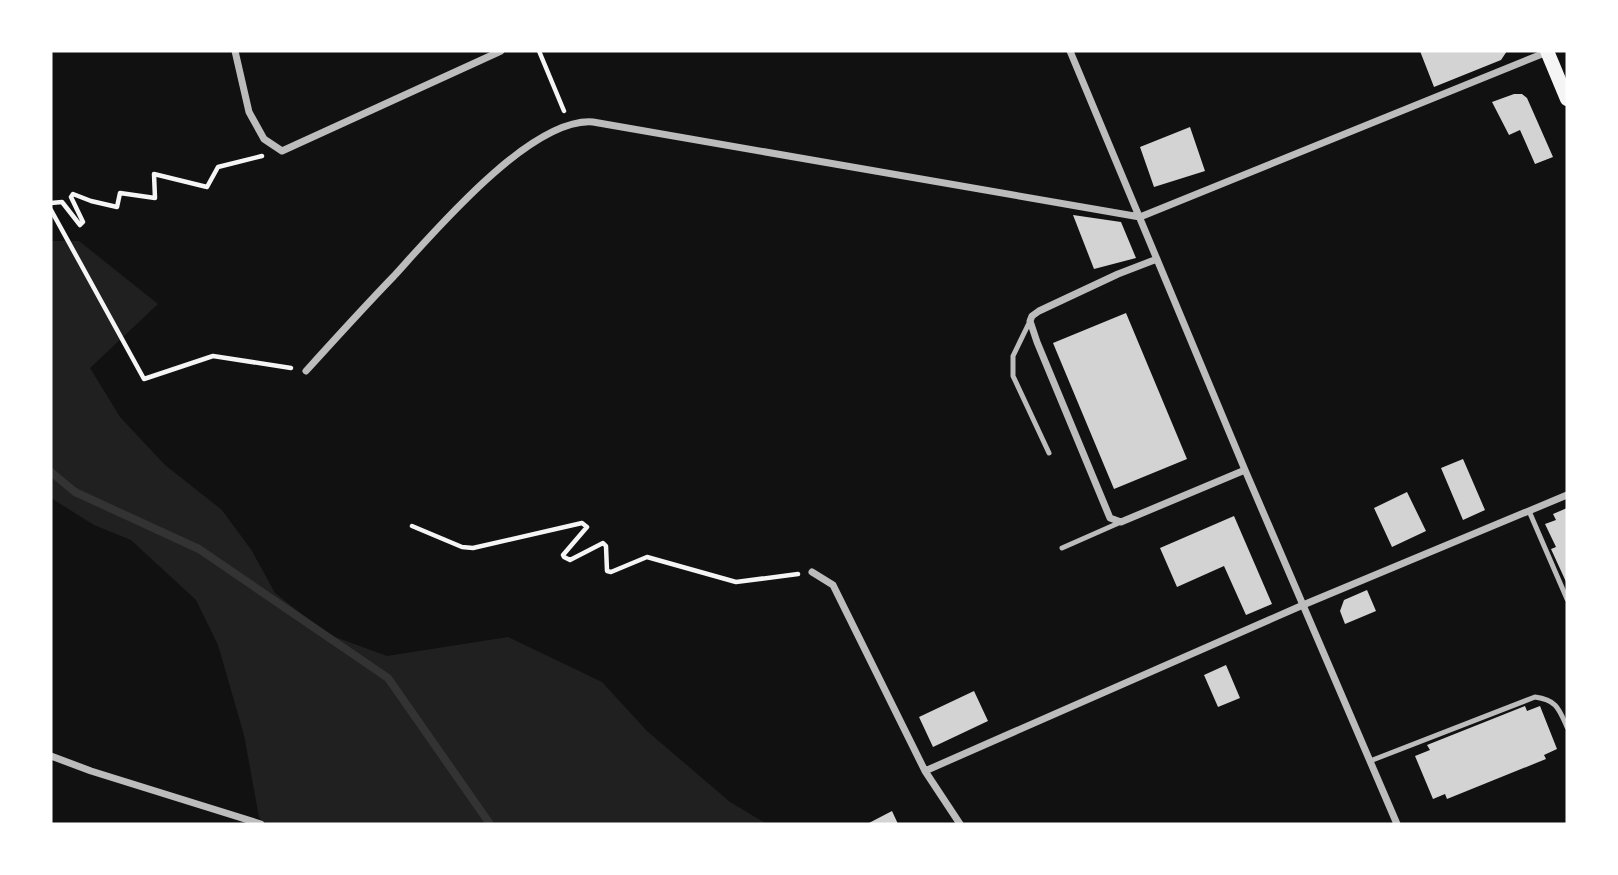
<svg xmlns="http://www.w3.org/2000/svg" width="1618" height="875" viewBox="0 0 1618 875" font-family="'Open Sans',sans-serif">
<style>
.green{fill:#202020}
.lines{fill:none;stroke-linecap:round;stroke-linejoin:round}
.stream{stroke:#333;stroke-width:8}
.building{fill:#d3d3d3}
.path{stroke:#f5f5f5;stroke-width:4.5}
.service{stroke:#bcbcbc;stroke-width:5}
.minor{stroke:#bcbcbc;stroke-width:7}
.secondary{stroke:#f5f5f5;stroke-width:14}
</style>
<rect width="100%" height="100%" fill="#111"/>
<path class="green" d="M 51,241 L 79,241 L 158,304 L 90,368 L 120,417 L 165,465 L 222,510 L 252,551 L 275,593 L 327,634 L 387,656 L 508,637 L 602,682 L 647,731 L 730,802 L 767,824 L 264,824 L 259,817 L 244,735 L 218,645 L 196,600 L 131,540 L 94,525 L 51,498 Z"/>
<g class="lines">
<path class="stream" d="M 51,472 L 75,492 L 199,549 L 388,678 L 490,824"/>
</g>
<path class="building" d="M 1420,51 L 1507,51 L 1501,60 L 1434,87 Z
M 1514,94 L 1522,94 L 1527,98 L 1553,157 L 1535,164 L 1520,130 L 1509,135 L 1492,102 Z
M 1190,127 L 1205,171 L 1154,187 L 1140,147 Z
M 1073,215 L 1121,222 L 1136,258 L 1094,269 Z
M 1126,313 L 1187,459 L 1114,489 L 1053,343 Z
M 1463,459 L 1485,510 L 1463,520 L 1441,468 Z
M 1407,492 L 1426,531 L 1392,547 L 1374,508 Z
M 1567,508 L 1567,584 L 1551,549 L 1556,547 L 1545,524 L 1556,520 L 1553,514 Z
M 1234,516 L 1272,604 L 1246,615 L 1224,566 L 1177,587 L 1160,548 Z
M 1367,590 L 1376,611 L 1345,624 L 1340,611 L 1344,600 Z
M 1226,665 L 1240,698 L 1218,707 L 1204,675 Z
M 974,691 L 988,721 L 933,747 L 919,717 Z
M 1525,706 L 1527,711 L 1540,706 L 1557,749 L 1544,755 L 1546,759 L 1447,799 L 1445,794 L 1433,799 L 1415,756 L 1430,750 L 1427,745 Z
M 892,811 L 898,824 L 867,824 Z"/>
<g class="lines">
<path class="path" d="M 539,51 L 564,111
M 51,203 L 62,202 L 80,225 L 83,222 L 71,197 L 73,194 L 91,201 L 117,207 L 120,193 L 155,198 L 154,174 L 207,187 L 218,167 L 262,156
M 51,210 L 144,379 L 213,356 L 291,368
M 412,526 L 462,547 L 473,548 L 582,523 L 587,527 L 563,555 L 564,557 L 570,560 L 603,543 L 606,546 L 607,571 L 611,572 L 647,557 L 736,582 L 798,574"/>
<path class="service" d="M 1030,321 L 1013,356 L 1013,376 L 1049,453
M 1529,511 L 1567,599
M 1062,548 L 1121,522
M 1370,761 L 1535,697 C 1557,700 1559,709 1567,727"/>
<path class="minor" d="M 235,51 L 249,112 L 264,139 L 282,151 L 501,51
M 1070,51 L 1245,470 L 1397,824
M 1157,259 L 1118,274 L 1039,311 L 1032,316 L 1030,321 L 1037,342 L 1110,518 L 1121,522 L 1245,470
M 306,371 C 335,339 364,307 394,276 C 434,232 531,117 593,122 L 1140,217 L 1547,52
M 812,572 L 833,585 L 925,771 L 960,824
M 51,756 L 91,771 L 261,824
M 925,771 L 1303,605 L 1567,495"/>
<path class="secondary" d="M 1547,51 L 1567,99"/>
</g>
<rect width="1618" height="875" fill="none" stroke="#ffffff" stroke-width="105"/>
</svg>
